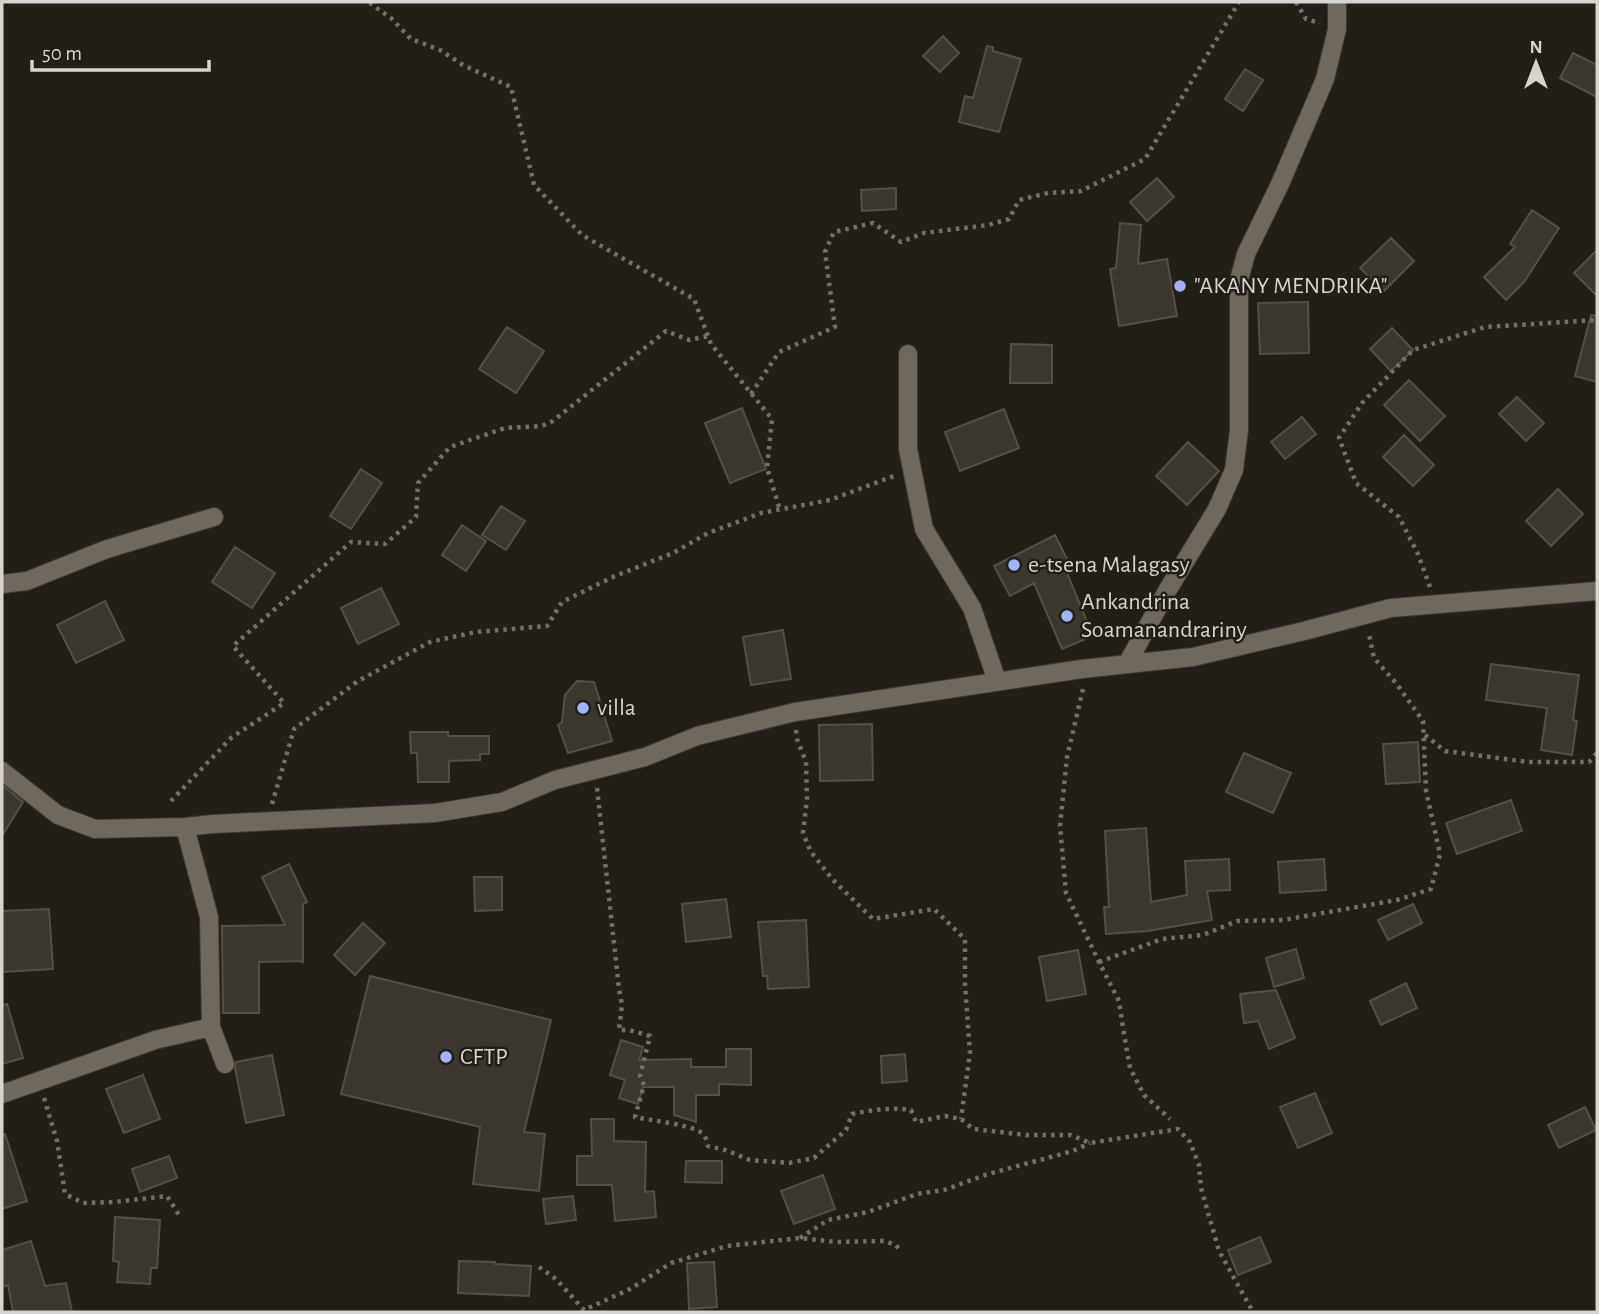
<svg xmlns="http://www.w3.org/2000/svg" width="1599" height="1314" viewBox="0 0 1599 1314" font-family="'Alegreya Sans',sans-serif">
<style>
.building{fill:#3c372e;stroke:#555046;stroke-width:2}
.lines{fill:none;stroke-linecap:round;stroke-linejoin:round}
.minor-casing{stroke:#3d3934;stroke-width:20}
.path{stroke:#747069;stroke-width:4.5;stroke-dasharray:3.5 5;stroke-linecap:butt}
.minor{stroke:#6e685e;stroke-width:18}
.poi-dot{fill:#a0b3fd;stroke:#231e16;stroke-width:2.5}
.labels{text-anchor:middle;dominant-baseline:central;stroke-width:5;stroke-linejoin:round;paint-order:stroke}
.poi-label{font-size:24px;fill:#d7d3ce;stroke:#231e16;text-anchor:start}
</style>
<rect width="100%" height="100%" fill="#231e16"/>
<path class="building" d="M 943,36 L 959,53 L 940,72 L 923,56 Z
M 987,46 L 993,47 L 993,51 L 1021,59 L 999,132 L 959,122 L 965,96 L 973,98 Z
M 1573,53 L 1597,65 L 1597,97 L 1560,78 Z
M 1245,69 L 1263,80 L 1243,111 L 1225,99 Z
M 1157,178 L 1174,197 L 1147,221 L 1130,202 Z
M 896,188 L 896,209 L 862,211 L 861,190 Z
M 1532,210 L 1559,228 L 1524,282 L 1506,300 L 1484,277 L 1515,247 L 1510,244 Z
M 1120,223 L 1141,225 L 1138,264 L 1167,259 L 1177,316 L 1119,326 L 1110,269 L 1116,268 Z
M 1391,238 L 1414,261 L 1384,291 L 1360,268 Z
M 1597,250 L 1597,296 L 1574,273 Z
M 1308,302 L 1309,353 L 1260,354 L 1258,303 Z
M 1591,315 L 1597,316 L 1597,382 L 1575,376 Z
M 507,327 L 544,351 L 516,393 L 479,369 Z
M 1392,328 L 1413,350 L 1391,371 L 1370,349 Z
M 1011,344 L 1052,345 L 1052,383 L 1010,383 Z
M 1409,380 L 1445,416 L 1420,441 L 1384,405 Z
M 1517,397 L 1544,423 L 1526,441 L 1499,414 Z
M 742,408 L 766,469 L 730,483 L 705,423 Z
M 1004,409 L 1019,448 L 960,471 L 945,432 Z
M 1302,417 L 1316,434 L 1285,459 L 1271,442 Z
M 1404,435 L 1434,465 L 1413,486 L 1383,457 Z
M 1188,442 L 1219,471 L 1187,505 L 1156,476 Z
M 361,469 L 382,483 L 351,529 L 330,516 Z
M 1558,489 L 1583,514 L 1551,546 L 1526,521 Z
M 501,506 L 525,521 L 506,550 L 482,535 Z
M 462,525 L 486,541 L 466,571 L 442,555 Z
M 1055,535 L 1070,565 L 1065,568 L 1093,636 L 1062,649 L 1034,583 L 1010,596 L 994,566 Z
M 235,547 L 275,573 L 252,608 L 212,582 Z
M 381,588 L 399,624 L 358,644 L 341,608 Z
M 105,601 L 124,640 L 76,663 L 57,625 Z
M 783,630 L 791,679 L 751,685 L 743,637 Z
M 1491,664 L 1579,675 L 1573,720 L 1577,721 L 1572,755 L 1541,750 L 1547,708 L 1486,700 Z
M 577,681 L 594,682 L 612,741 L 568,753 L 558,725 L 562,722 L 565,695 Z
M 872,724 L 873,780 L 820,781 L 819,725 Z
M 410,732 L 448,732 L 448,736 L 489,736 L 489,754 L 480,754 L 480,760 L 449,761 L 449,782 L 418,782 L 417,753 L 411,753 Z
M 1418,742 L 1420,782 L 1386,784 L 1383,744 Z
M 1244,753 L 1291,773 L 1273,813 L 1226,792 Z
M 2,785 L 23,802 L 2,836 Z
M 1511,800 L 1522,831 L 1457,854 L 1446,823 Z
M 1146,828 L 1151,902 L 1187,895 L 1185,861 L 1229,859 L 1230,890 L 1207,891 L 1212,920 L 1148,931 L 1106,934 L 1104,907 L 1109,907 L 1105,831 Z
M 1324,859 L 1326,890 L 1280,893 L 1278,862 Z
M 289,864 L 307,902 L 303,904 L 303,963 L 302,961 L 259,962 L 259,1013 L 223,1013 L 222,926 L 285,925 L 262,877 Z
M 474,877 L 502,877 L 502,910 L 475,911 Z
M 726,899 L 731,937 L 686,942 L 682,904 Z
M 1413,904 L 1422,923 L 1388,940 L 1378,920 Z
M 49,909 L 53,969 L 2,972 L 2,911 Z
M 806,920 L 809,987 L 768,989 L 767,976 L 763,976 L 758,922 Z
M 363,923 L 385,943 L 355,975 L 334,955 Z
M 1296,949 L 1304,978 L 1274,987 L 1266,958 Z
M 1078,950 L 1086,994 L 1047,1001 L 1039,957 Z
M 370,976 L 551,1020 L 524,1132 L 545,1134 L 539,1191 L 473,1184 L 480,1127 L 341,1094 Z
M 1406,983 L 1417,1008 L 1381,1025 L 1370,1001 Z
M 1276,990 L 1295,1038 L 1269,1049 L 1258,1021 L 1244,1023 L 1240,994 Z
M 7,1004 L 23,1058 L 2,1064 L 2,1005 Z
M 621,1040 L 643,1047 L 639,1060 L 691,1059 L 691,1067 L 726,1067 L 726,1049 L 751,1049 L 751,1085 L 719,1084 L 719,1095 L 696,1095 L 696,1122 L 674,1115 L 674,1087 L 643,1087 L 638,1104 L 619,1098 L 625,1080 L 610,1075 Z
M 905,1054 L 907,1081 L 882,1083 L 881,1056 Z
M 272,1055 L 284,1115 L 246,1123 L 235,1068 L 236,1062 Z
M 143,1075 L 160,1119 L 124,1133 L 106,1089 Z
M 1315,1093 L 1332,1133 L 1298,1148 L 1280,1107 Z
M 1585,1107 L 1596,1130 L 1559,1148 L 1548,1125 Z
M 591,1119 L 614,1119 L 614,1141 L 646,1142 L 645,1192 L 654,1191 L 656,1217 L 615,1221 L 612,1185 L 577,1185 L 577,1156 L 592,1156 Z
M 2,1134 L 5,1134 L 27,1201 L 2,1209 Z
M 169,1156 L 177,1178 L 140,1192 L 132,1169 Z
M 686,1161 L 722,1161 L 722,1183 L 685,1182 Z
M 823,1175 L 835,1209 L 794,1224 L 781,1191 Z
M 573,1196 L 576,1220 L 546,1224 L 543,1199 Z
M 115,1217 L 160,1220 L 157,1268 L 151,1268 L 150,1284 L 117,1282 L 119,1262 L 113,1261 Z
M 1260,1237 L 1271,1262 L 1238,1275 L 1228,1250 Z
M 31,1241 L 45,1286 L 66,1283 L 72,1312 L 13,1312 L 8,1285 L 2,1287 L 2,1250 Z
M 459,1261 L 495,1262 L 495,1264 L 531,1266 L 529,1296 L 458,1293 Z
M 714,1262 L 717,1307 L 689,1309 L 687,1263 Z"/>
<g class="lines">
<g class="minor-casing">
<path id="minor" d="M 908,354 L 908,449 L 924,529 L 972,608 L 997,681
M 2,584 L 27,581 L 107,549 L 214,517
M 1127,664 L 1167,591 L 1217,509 L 1234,470 L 1239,430 L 1239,280 L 1246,254 L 1280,184 L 1325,79 L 1337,29 L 1337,2
M 2,771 L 58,815 L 95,829 L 185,827 L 213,824 L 435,813 L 502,802 L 555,780 L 645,757 L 697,736 L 795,712 L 1082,669 L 1193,657 L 1304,631 L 1391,608 L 1597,591
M 185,827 L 209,917 L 211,1027 L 225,1064
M 2,1094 L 155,1040 L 211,1027"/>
</g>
<path class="path" d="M 371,2 L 371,4 L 391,18 L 411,39 L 440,50 L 463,65 L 511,87 L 534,185 L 582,235 L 694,299 L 711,344 L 772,419 L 767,468 L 780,510
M 1296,2 L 1306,19 L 1320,23
M 751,394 L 779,352 L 835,327 L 825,252 L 834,232 L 873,223 L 901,242 L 924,233 L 988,225 L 1009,219 L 1019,200 L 1048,193 L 1081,191 L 1145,159 L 1239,2
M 1430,587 L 1418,554 L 1399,517 L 1356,483 L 1339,438 L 1362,403 L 1413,350 L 1485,327 L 1597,320
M 1083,689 L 1067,757 L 1060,826 L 1066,893 L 1099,962 L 1119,1001 L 1124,1034 L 1130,1068 L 1144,1095 L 1170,1119
M 796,730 L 797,739 L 806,762 L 807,799 L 803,833 L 811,852 L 833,880 L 873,919 L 934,909 L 965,939 L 965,985 L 970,1053 L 961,1119
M 1425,735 L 1445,751 L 1528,762 L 1589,762 L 1597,753
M 597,788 L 619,989 L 622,1005 L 619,1030 L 629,1030 L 650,1036 L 640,1076 L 644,1085 L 635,1117 C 651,1121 694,1124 704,1135 C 706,1138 707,1142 708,1146 L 725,1150 L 750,1160 L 789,1163 L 814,1158 L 846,1130 L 852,1114 C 872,1110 891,1107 911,1110 L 916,1122 L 945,1116 L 961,1119 L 973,1129 L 1026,1135 L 1071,1135 L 1090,1143 L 1178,1129 L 1190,1142 L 1199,1165 L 1201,1188 L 1219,1251 L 1253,1312
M 171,801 L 231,738 L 284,703 L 233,646 L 351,542 L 385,544 L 416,517 L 418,483 L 450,447 L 505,428 L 542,426 L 553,421 L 666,331 L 689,340 L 708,336
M 272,804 L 294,729 L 358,681 L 430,642 L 476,632 L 547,626 L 562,602 L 615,576 L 673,553 L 708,533 L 761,513 L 830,500 L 894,476
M 1099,962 L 1162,939 L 1203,935 L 1237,921 L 1283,920 L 1397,900 L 1431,889 L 1440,854 L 1426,791 L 1423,721 L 1396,683 L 1374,658 L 1369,634
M 44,1098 L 57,1141 L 65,1194 L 83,1203 L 114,1202 L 167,1196 L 181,1218
M 800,1238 L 828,1220 L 868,1212 L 917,1194 L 944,1190 L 988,1174 L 1073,1151 L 1090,1143
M 539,1267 L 556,1279 L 584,1310 L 630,1289 L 671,1263 L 727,1246 L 800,1238 L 836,1242 L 884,1241 L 896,1245 L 901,1252"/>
<use href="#minor" class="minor"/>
</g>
<g class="poi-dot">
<circle cx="1180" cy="286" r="7"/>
<circle cx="1014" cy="565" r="7"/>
<circle cx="1067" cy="616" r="7"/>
<circle cx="583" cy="708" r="7"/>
<circle cx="446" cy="1057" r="7"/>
</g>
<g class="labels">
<g class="poi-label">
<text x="1194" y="286">"AKANY MENDRIKA"</text>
<text x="1028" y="565">e-tsena Malagasy</text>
<text x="1081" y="602">Ankandrina<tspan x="1081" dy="28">Soamanandrariny</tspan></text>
<text x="597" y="708">villa</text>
<text x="460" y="1057">CFTP</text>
</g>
</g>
<rect width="1599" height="1314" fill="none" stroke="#d7d3ce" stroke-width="7"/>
<g transform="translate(1536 63)" stroke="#231e16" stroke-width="5" paint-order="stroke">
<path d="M0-5L12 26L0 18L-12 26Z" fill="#d7d3ce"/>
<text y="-10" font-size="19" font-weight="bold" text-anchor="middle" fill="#d7d3ce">N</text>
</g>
<path d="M32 60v10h177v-10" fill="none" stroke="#d7d3ce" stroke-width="3.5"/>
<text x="42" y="60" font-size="21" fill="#d7d3ce" stroke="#231e16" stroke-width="5" paint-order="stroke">50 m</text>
</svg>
